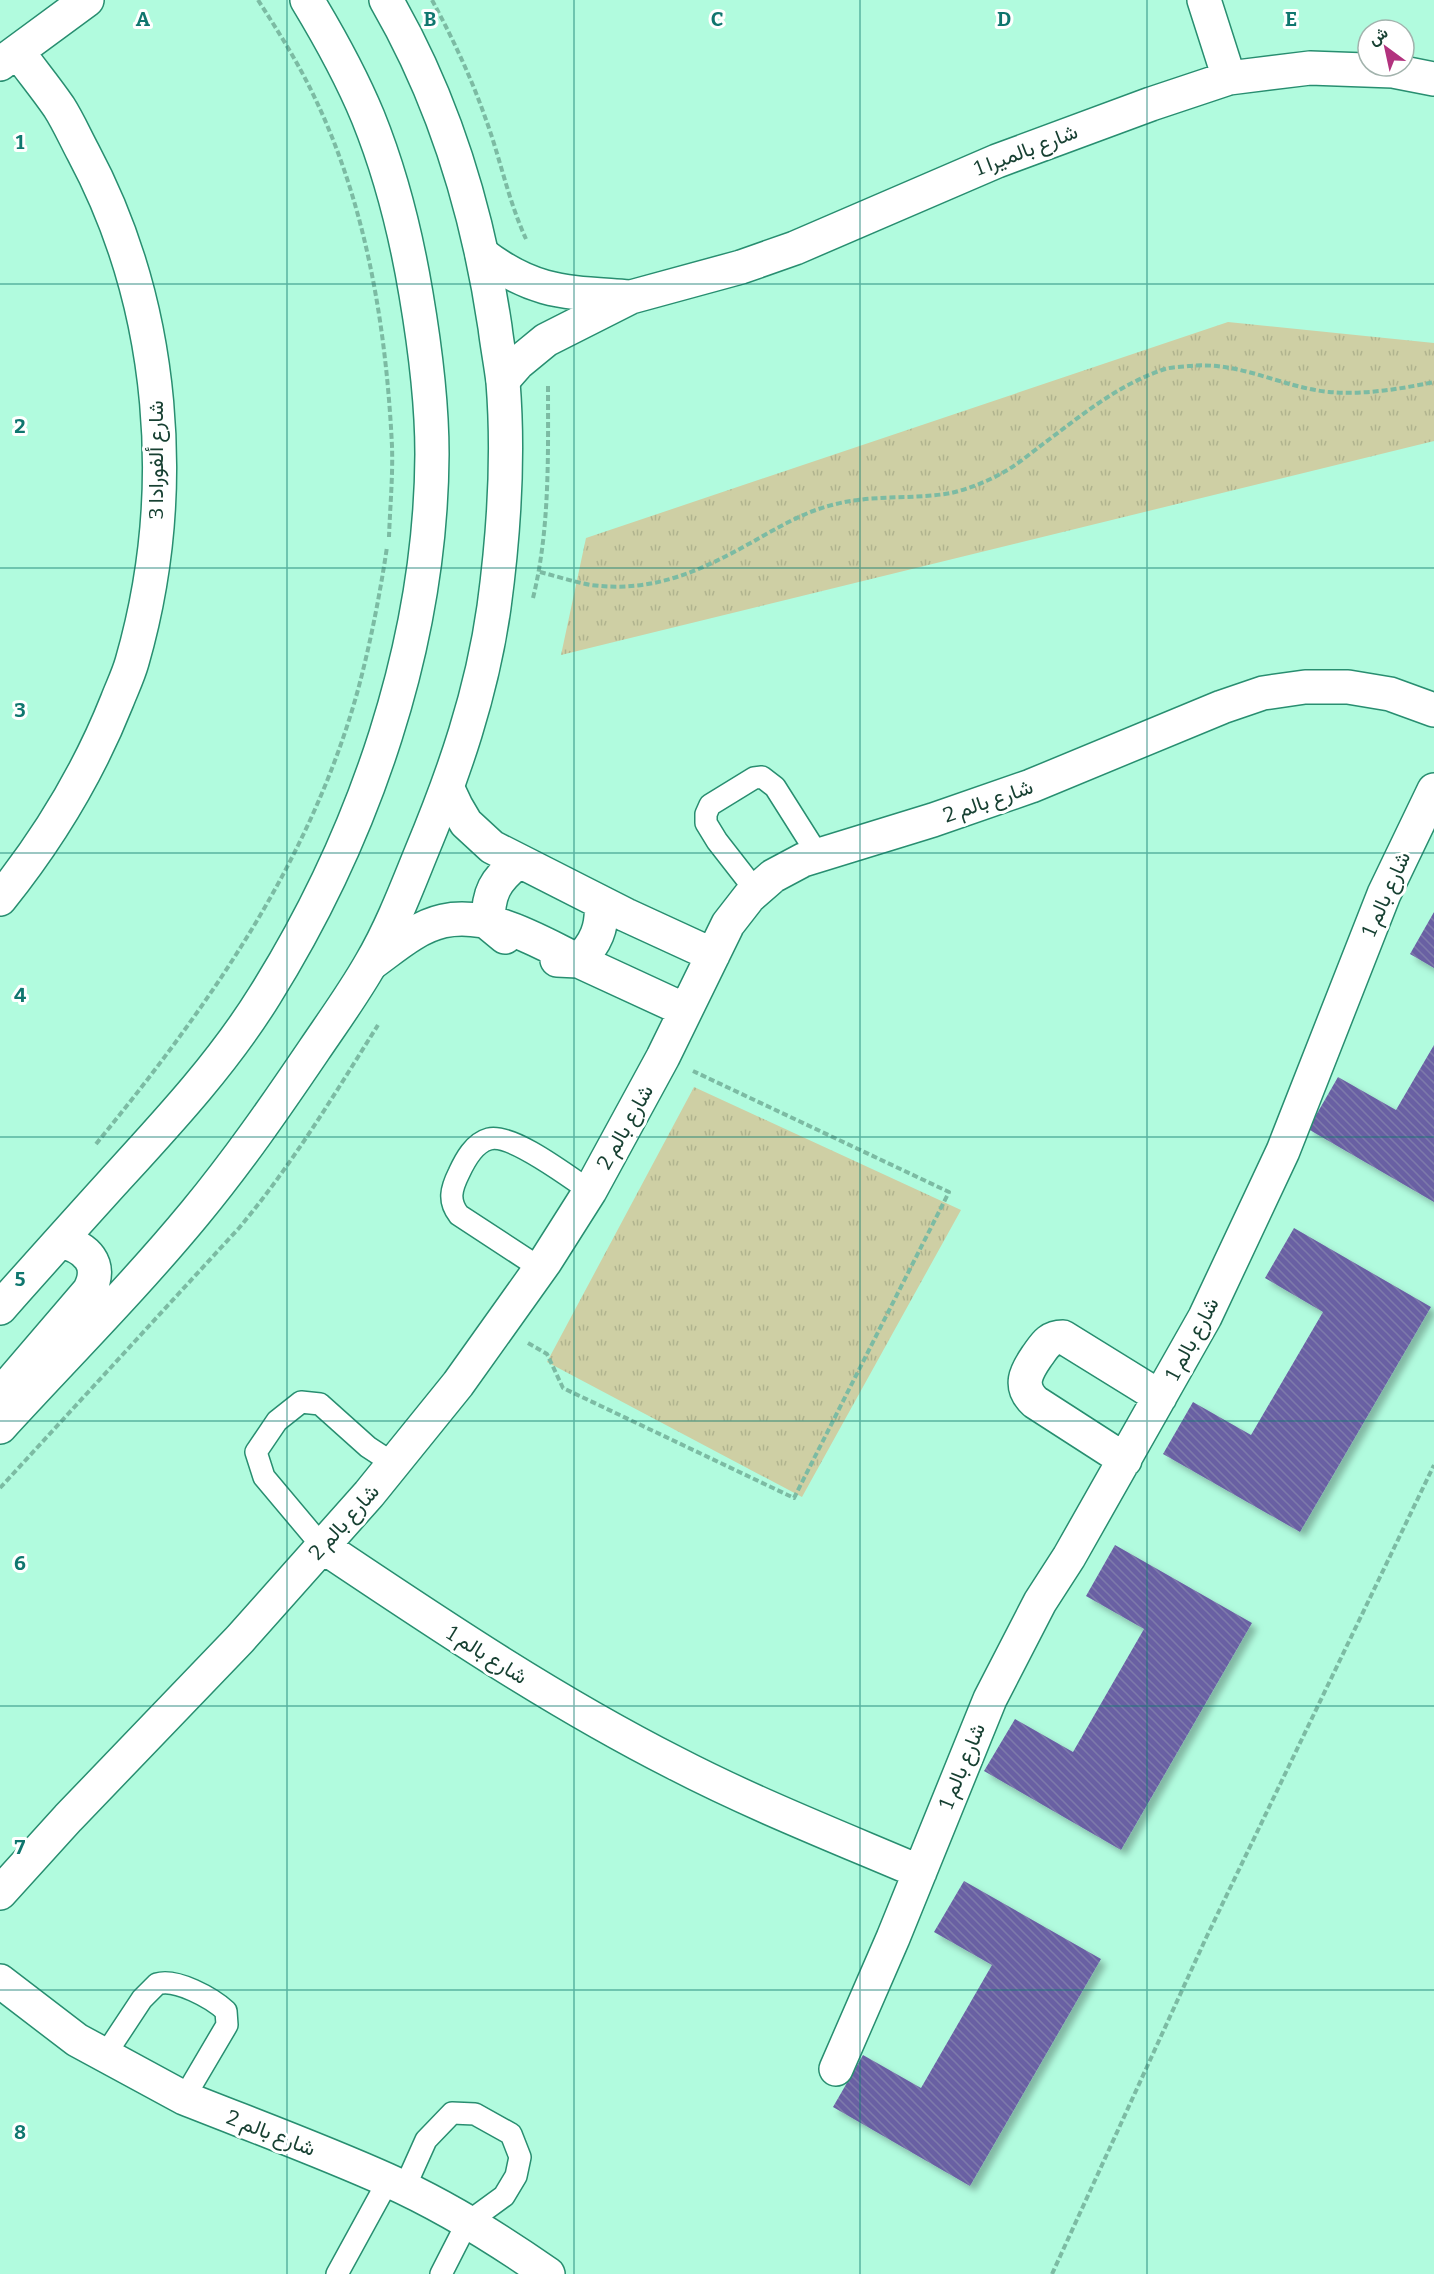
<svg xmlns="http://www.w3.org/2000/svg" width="1434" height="2274" viewBox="0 0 1434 2274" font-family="Bitter,Vazirmatn,serif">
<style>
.park{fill:url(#park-tufts)}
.building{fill:url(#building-back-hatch);filter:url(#shadow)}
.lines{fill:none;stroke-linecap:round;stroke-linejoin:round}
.service-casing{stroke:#288e70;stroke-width:24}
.minor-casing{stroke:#288e70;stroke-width:36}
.tertiary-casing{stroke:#288e70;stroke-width:36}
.path{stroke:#7cbba3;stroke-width:4;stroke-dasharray:6 3;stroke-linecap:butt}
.service{stroke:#fff;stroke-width:21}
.minor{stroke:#fff;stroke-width:33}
.tertiary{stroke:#fff;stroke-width:33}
.grid{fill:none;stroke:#0f766e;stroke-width:1.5;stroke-opacity:0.55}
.labels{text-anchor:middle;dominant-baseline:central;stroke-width:6;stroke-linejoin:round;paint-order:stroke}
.street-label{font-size:21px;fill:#174032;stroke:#fff}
.grid-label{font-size:20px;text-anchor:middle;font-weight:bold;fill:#0f766e;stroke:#fff;stroke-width:6;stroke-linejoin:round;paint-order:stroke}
</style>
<defs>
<pattern id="park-tufts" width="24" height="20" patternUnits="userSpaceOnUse" patternTransform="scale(1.5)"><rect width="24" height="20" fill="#cecfa4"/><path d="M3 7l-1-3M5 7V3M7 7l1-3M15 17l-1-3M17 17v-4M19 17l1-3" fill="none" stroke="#b0b38e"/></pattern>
<pattern id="building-back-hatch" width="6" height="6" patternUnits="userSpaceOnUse" patternTransform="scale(1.5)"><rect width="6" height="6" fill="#6960a3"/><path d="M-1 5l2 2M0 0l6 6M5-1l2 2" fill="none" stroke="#7d7aab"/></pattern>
<filter id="shadow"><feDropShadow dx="5.5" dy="5.5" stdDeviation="3" flood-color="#0004"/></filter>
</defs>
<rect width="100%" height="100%" fill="#b1fbde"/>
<path class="park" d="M 1228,322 L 1434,343 L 1434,441 L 561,655 L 586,538 Z
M 694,1087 L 961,1210 L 802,1497 L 547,1362 Z"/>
<path class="building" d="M 1434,912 L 1434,968 L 1410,954 Z
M 1434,1045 L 1434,1202 L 1308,1129 L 1338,1077 L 1396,1110 Z
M 1294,1228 L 1431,1307 L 1300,1532 L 1163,1454 L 1193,1402 L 1251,1435 L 1323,1312 L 1265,1278 Z
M 1115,1545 L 1252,1623 L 1121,1850 L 984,1771 L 1015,1719 L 1073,1752 L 1144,1629 L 1086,1596 Z
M 964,1881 L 1101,1959 L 970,2186 L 833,2107 L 863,2055 L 921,2088 L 992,1965 L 934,1932 Z"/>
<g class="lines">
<g class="service-casing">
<path id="service" d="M 756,891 L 717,841 L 706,823 L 706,814 L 710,805 L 754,778 L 762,777 L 775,787 L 818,855
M 540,1268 L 459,1215 C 448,1201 451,1189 459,1173 C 465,1160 474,1143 489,1139 C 512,1133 569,1177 590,1191
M 322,1546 L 264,1477 L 256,1452 L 277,1421 L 301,1402 L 320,1404 L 368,1447 L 394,1464
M 105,2055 L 142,1999 L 157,1984 C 176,1978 212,1998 226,2011 L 227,2025 L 184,2098
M 404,2189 L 426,2140 L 452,2113 L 475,2114 L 511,2134 L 520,2157 L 516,2176 L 504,2196 L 467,2223 L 441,2274
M 337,2274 L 388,2181"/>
</g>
<g class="minor-casing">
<path id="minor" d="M 1204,0 L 1229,78
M 0,64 L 87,0
M 482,254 C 534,294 567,292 629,297
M 503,380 L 518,363 L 546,340 L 631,297 L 741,267 L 795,248 L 997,161 L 1151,104 L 1229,78 L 1310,68 L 1393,71 L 1434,79
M 448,789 L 456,806 L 466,823 L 492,847 L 626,915 L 713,955
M 0,899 C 49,838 88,774 117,701 C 122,688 128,676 132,662 C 180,495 166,307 83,152 C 75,137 68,121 59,107 C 46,88 31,70 18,52
M 505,937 L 488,923 C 488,893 495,880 518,862
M 557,960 L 578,961 C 596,944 603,927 601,903
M 372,963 C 393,948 416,927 443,921 C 491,911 539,942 581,962 C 616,978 651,994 685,1010
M 1125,1460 L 1035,1402 C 1018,1386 1026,1372 1037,1356 C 1045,1345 1049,1337 1063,1337 L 1160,1397
M 322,1546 C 437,1623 551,1700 675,1763 C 754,1804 838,1837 920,1872
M 0,1893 L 68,1818 L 240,1639 L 369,1494 L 458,1384 L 545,1262 L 590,1191 L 663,1057 L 728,924 L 749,897 L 773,876 L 803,860 L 933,820 L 1031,786 L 1222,707 L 1263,693 L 1305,687 L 1348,687 L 1390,694 L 1434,710
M 0,1981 L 77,2040 L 184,2098 C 252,2125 320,2150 387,2180 C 443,2205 498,2239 548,2274
M 836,2069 L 893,1938 L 990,1699 L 1040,1602 L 1069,1557 L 1205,1317 L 1283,1151 L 1384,894 L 1434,790"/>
</g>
<g class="tertiary-casing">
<path id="tertiary" d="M 0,1308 C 37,1266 75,1224 113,1182 C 167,1123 223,1063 265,995 C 365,835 431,643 432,454 C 432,400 425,347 416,294 C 406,234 391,174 368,117 C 351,76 330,38 307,0
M 5,1389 L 89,1291 C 104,1264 86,1247 60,1241
M 0,1427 C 65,1356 134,1287 195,1213 C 238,1161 276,1106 314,1050 C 333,1022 354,993 371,963 C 391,929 406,890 421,853 C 454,774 482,693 494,607 C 504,533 509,457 503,382 C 501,364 497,345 495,327 C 478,213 444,100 386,0"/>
</g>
<path class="path" d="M 258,0 C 276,28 294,56 309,86 C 365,197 386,323 392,446 C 393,476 390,507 389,537
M 432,0 C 452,37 471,77 485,117 C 500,157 508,200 526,239
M 540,572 C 556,576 574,582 591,585 C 653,593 701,571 754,541 C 779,527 804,512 832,505 C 872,494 912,500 951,493 C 969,489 988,481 1004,472 C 1018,464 1031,453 1043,444 C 1082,415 1119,384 1165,369 C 1172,367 1181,367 1189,366 C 1241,361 1280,387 1329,392 C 1364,395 1400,389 1434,382
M 533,598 C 550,529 548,455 548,384
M 96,1144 C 209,1006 312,860 359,686 C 371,640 380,594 387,547
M 528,1343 L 547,1354 L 563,1388 L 794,1498 L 949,1192 L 693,1071
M 0,1488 L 239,1228 C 292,1165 334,1095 378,1025
M 1052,2274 L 1206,1938 L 1434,1465"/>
<use href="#service" class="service"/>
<use href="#minor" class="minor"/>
<use href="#tertiary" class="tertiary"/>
</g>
<path class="grid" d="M 287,0 L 287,2274M 574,0 L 574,2274M 860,0 L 860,2274M 1147,0 L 1147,2274M 0,284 L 1434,284M 0,568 L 1434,568M 0,853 L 1434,853M 0,1137 L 1434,1137M 0,1421 L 1434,1421M 0,1706 L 1434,1706M 0,1990 L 1434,1990"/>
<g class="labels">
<g class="street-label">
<text transform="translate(1026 150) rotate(-21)">شارع بالميرا 1</text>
<text transform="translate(156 460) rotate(-90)">شارع ألفورادا 3</text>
<text transform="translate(988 801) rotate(-19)">شارع بالم 2</text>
<text transform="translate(1386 894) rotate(-66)">شارع بالم 1</text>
<text transform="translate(625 1127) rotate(-61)">شارع بالم 2</text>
<text transform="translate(1192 1339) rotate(-62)">شارع بالم 1</text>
<text transform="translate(344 1522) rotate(-48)">شارع بالم 2</text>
<text transform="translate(487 1655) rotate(32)">شارع بالم 1</text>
<text transform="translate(962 1766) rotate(-68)">شارع بالم 1</text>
<text transform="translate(271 2133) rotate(21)">شارع بالم 2</text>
</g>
</g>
<g class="grid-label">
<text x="143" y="26">A</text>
<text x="430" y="26">B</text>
<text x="717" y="26">C</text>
<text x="1004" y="26">D</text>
<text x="1291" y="26">E</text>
<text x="20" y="149">1</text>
<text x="20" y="433">2</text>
<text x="20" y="717">3</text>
<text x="20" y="1002">4</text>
<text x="20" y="1286">5</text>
<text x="20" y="1570">6</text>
<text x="20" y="1854">7</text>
<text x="20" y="2139">8</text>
</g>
<g transform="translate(1386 48) rotate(327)"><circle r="28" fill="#ffffff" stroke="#a2b3ad" stroke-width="1.5"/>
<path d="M0-4.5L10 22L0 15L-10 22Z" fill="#b2327e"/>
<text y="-9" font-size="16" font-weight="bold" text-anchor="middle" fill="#174032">ش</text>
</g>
</svg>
